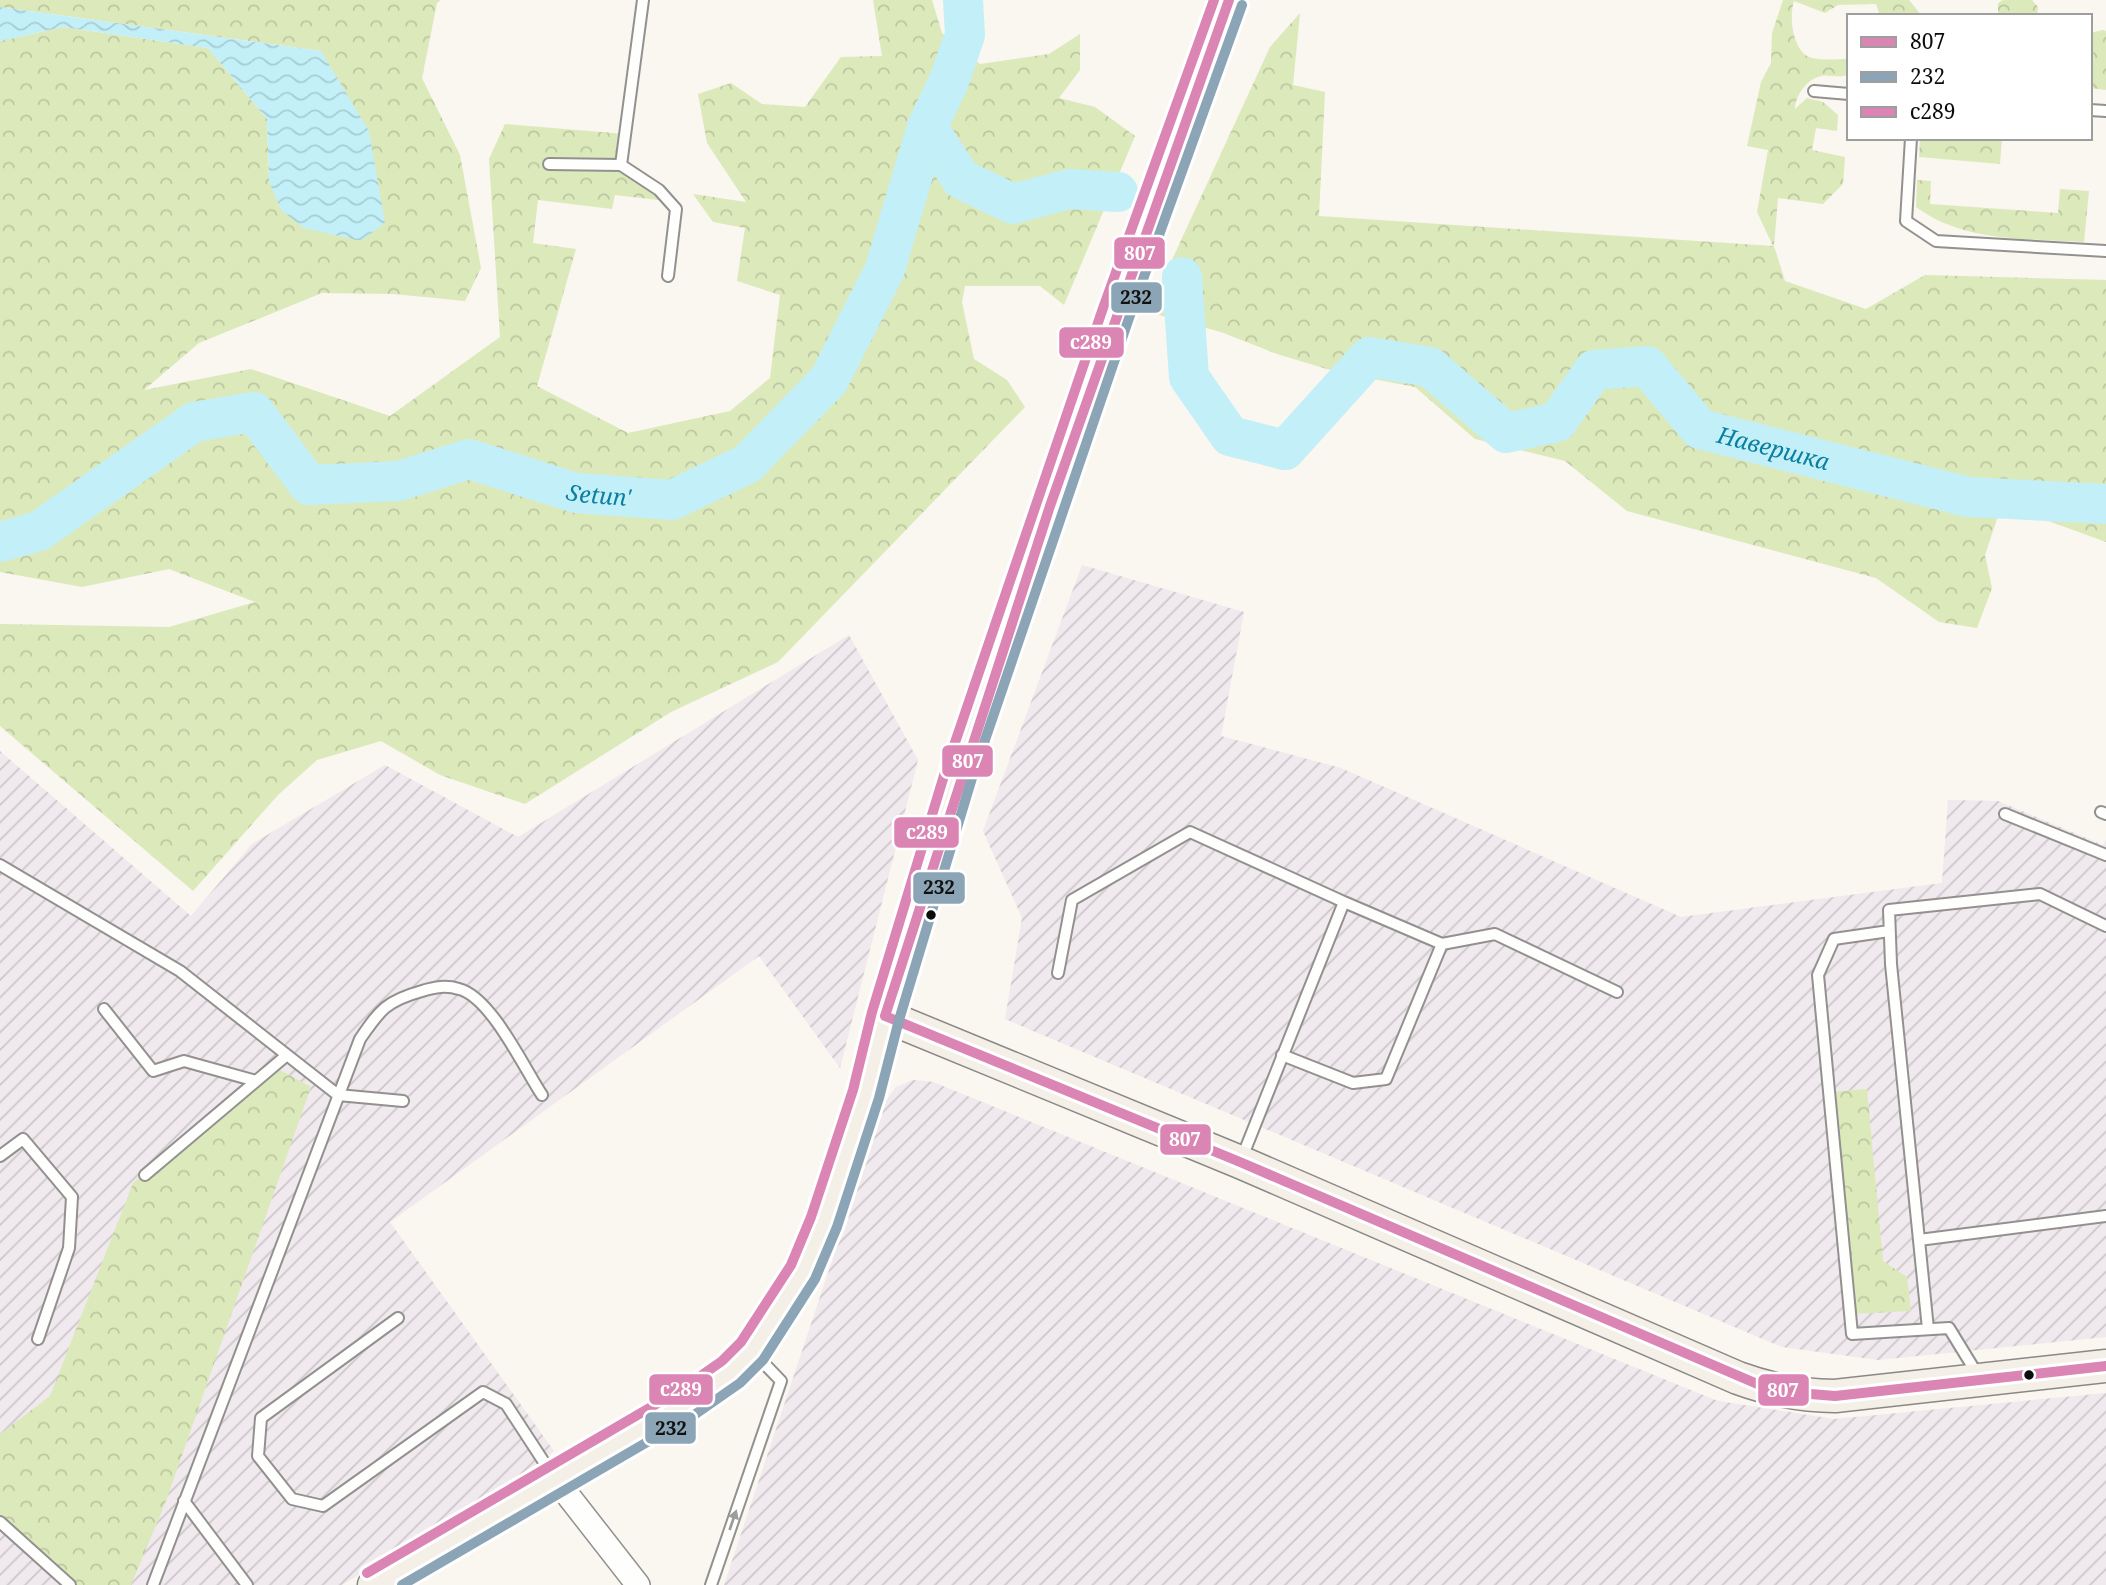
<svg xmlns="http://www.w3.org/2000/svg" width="2106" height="1585" viewBox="0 0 2106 1585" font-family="'Noto Serif',serif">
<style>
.industrial{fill:url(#industrial-furrows)}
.forest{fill:url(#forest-crowns)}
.water{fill:url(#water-waves)}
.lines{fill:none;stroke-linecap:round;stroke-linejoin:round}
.river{stroke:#c3f0f8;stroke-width:40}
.lane-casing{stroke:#93918f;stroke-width:14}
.street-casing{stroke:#93918f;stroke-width:26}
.secondary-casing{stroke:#8a8885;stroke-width:35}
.lane{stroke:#fefefd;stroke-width:10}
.street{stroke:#fefefd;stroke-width:23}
.secondary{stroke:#f4f0e8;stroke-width:32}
.bus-1-casing{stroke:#fff;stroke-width:16}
.bus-2-casing{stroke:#fff;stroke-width:16}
.bus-3-casing{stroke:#fff;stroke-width:16}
.bus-1{stroke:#db85b4;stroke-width:10}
.bus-2{stroke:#8ba5b6;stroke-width:10}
.bus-3{stroke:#db85b4;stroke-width:10}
.oneway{fill:#9d9d9d}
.bus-dot{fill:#0c0c0c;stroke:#fff;stroke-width:2.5}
.labels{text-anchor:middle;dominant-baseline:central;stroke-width:7;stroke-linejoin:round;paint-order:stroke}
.water-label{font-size:23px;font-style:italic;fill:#0b7fa0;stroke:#fff}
.line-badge{stroke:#fff;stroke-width:2.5}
.badge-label{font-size:19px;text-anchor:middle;font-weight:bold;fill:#fff}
.pale-badge-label{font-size:19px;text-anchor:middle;font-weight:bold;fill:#111}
</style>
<defs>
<pattern id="industrial-furrows" width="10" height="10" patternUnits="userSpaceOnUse" patternTransform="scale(1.75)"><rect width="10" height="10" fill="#f0e9ee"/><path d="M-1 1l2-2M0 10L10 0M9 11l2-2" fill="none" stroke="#cdc7cb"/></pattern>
<pattern id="forest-crowns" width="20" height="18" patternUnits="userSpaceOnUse" patternTransform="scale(1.75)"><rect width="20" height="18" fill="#dce9bb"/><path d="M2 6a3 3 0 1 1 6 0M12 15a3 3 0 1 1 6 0" fill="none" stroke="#bcc7a0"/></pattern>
<pattern id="water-waves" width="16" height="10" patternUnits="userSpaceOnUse" patternTransform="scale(1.75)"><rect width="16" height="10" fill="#c3f0f8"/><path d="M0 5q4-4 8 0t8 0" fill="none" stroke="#a6cdd3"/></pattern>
</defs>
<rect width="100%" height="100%" fill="#faf6f0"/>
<path class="industrial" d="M 1082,565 L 1244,612 L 1221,736 L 1341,768 L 1681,917 L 1942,883 L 1948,800 L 1998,801 L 2103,845 L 2106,840 L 2106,1337 L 1878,1360 L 1782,1347 L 1005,1019 L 1022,918 L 983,831 Z
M 849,635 L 918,760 L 840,1068 L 759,956 L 390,1222 L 554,1451 L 520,1477 L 342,1585 L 0,1585 L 0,751 L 191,916 L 252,844 L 385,765 L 518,837 Z
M 913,1080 L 933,1082 L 1718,1401 L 1834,1419 L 2106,1393 L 2106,1585 L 724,1585 L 885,1102 L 896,1087 Z"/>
<path class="forest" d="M 0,0 L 441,0 L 437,3 L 422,78 L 460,155 L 481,268 L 465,301 L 394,294 L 322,293 L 199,343 L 144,390 L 251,369 L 390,416 L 500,337 L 489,159 L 505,124 L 625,134 L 621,165 L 659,190 L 658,200 L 615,195 L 612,209 L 538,200 L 533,243 L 576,249 L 537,386 L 628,433 L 730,411 L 770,378 L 780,295 L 737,281 L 745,228 L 713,222 L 693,194 L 746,202 L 707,143 L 698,94 L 731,83 L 762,104 L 805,107 L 841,57 L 882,56 L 873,0 L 932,0 L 942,33 L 980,64 L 1049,54 L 1080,34 L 1080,70 L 1059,98 L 1095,107 L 1135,136 L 1064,305 L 1040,286 L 965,286 L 962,302 L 974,359 L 1007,380 L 1025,407 L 778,662 L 671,712 L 525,804 L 440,775 L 381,741 L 317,760 L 278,795 L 193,891 L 0,726 L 0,624 L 169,627 L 255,602 L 169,569 L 82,587 L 0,572 L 0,41 L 63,27 L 208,48 L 267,119 L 269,181 L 321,51 L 0,7 Z
M 1783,0 L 1909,0 L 1922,16 L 1880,16 L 1876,4 L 1838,5 L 1825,13 L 1794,1 C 1789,16 1792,49 1809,57 C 1820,61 1837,59 1849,59 L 1849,74 C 1840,79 1831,74 1821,76 C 1807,79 1795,96 1795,109 L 1807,98 L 1823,102 L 1838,115 L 1837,131 L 1816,128 L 1812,150 L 1845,157 L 1843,184 L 1823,204 L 1778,198 L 1774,246 L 1785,281 L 1866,309 L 1925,275 L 2106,280 L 2106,542 L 2002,504 L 1985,555 L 1992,588 L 1977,628 L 1939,622 L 1876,578 L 1627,511 L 1565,461 L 1475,439 L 1415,387 L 1337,372 L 1277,354 L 1221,332 L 1148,312 L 1270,47 L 1300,13 L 1293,85 L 1325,92 L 1319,216 L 1773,246 L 1757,212 L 1768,150 L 1747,146 L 1761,82 L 1771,63 L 1772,33 Z
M 2003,0 L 2032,0 L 2038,7 L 2037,16 L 1990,16 L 1998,13 L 1998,3 Z
M 2103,30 L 2106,31 L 2106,90 L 2090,88 L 2090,33 Z
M 1920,138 L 2002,138 L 2000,164 L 1919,157 Z
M 1917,180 L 1931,181 L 1930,204 L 2058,213 L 2060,189 L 2089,191 L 2084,242 C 2025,238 1965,243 1916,207 Z
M 273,1066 L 311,1087 L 166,1501 L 131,1585 L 70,1585 L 0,1522 L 0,1434 L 50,1396 L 133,1183 Z
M 1867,1089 L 1883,1261 L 1907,1277 L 1911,1311 L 1850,1314 L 1829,1092 Z"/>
<path class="water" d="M 0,7 L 321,51 L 369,131 L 385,223 L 361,241 L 304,228 L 281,210 L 269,181 L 267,119 L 208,48 L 63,27 L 0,41 Z"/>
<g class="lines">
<g class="river">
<path d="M 927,127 L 961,179 L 1013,204 L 1069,189 L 1118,192"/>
<path id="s1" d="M 1182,277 L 1189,377 L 1230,436 L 1285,450 L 1369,357 L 1430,367 L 1506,433 L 1557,422 L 1594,370 L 1647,366 L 1700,429 L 1968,497 L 2106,504"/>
<path id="s2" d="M 0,542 L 39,531 L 194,422 L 254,412 L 309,485 L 399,481 L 469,459 L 576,493 L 672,500 L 747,464 L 829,380 L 885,269 L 927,127 L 949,81 L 965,35 L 963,0"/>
</g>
<g class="lane-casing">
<path id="lane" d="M 643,0 L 621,165 L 659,190 L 676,209 L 668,276
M 1814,91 L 1849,94
M 2090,110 L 2106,111
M 1911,138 L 1906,221 L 1936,241 L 2106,251
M 549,164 L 621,165
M 2101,812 L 2106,814
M 2005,814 L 2106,855
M 0,865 L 180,971 L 338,1095 L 403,1101
M 1889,931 L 1834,939 L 1818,975 L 1852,1334 L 1949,1328 L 1979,1377
M 1442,944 L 1495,934 L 1617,992
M 1058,973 L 1072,900 L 1190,832 L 1344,902
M 104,1009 L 153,1071 L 184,1061 L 256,1081
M 0,1156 L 23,1139 L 72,1197 L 69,1248 L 38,1339
M 1241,1160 L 1344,902 L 1442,944 L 1386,1079 L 1353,1083 L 1282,1055
M 145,1175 L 287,1055
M 1919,1240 L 2106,1216
M 398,1318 L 261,1418 L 258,1456 L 292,1499 L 323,1506 L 483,1392 L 506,1404 L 555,1479
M 1928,1329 L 1891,964 L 1889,910 L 2040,894 L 2106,926
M 184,1501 L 247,1585
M 0,1522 L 70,1585
M 153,1585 L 360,1039 C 380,1010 386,1001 422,991 C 435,987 446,985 459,989 C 491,997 524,1068 542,1095
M 711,1585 L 781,1381 L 754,1353"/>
</g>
<g class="street-casing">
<path id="street" d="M 556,1480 L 638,1585"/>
</g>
<g class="secondary-casing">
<path id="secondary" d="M 885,1016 L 1240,1162 L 1738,1378 C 1771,1390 1800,1396 1835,1396 L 2106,1366
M 374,1585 L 690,1401 L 731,1372 L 752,1351 L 803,1272 L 824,1222 L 866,1094 L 885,1016 L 959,774 L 1115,316 L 1229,0"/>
</g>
<use href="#lane" class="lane"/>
<use href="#street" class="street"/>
<use href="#secondary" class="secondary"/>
<g class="bus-1-casing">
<path id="bus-1" d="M 885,1016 L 1240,1162 L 1762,1386 L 1798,1393 L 1835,1396 L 2106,1366
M 885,1016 L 1050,506 L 1229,0"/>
</g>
<g class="bus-2-casing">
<path id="bus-2" d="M 402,1585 L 697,1413 L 740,1383 L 763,1360 L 815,1279 L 837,1227 L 879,1098 L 899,1020 L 972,778 L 1128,321 L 1242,5"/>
</g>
<g class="bus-3-casing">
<path id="bus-3" d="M 367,1573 L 682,1389 L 722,1361 L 741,1342 L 791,1265 L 811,1217 L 853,1090 L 872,1012 L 946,769 L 1102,311 L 1214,0"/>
</g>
<use href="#bus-1" class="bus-1"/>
<use href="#bus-2" class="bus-2"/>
<use href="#bus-3" class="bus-3"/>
</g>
<defs><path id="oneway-solid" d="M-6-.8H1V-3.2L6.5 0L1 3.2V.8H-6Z" transform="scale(1.75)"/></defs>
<use class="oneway" href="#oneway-solid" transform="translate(733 1520) rotate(-71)"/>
<g class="bus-dot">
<circle cx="931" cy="915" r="6"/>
<circle cx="2029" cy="1375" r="6"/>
</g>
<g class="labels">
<g class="water-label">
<text stroke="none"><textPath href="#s1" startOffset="844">Навершка</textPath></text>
<text stroke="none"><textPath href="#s2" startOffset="681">Setun'</textPath></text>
</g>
</g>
<g class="line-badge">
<rect x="1113" y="236" width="53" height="34" rx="7" fill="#db85b4"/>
<rect x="1110" y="281" width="53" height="33" rx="7" fill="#8ba5b6"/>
<rect x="1058" y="326" width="67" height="33" rx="7" fill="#db85b4"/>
<rect x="941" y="744" width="53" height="34" rx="7" fill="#db85b4"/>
<rect x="893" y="816" width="67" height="33" rx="7" fill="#db85b4"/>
<rect x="912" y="871" width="54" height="34" rx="7" fill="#8ba5b6"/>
<rect x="1159" y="1123" width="53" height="33" rx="7" fill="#db85b4"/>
<rect x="648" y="1373" width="66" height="33" rx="7" fill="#db85b4"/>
<rect x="1757" y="1373" width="53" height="34" rx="7" fill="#db85b4"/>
<rect x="644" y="1411" width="53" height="34" rx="7" fill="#8ba5b6"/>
</g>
<g class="badge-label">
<text x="1140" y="260">807</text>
<text x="1091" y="349">с289</text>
<text x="968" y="768">807</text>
<text x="927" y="839">с289</text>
<text x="1185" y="1146">807</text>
<text x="681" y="1396">с289</text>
<text x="1783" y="1397">807</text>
</g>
<g class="pale-badge-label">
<text x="1136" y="304">232</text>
<text x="939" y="894">232</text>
<text x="671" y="1435">232</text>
</g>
<rect x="1847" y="14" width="245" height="126" fill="#ffffff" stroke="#9e9e9e" stroke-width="2"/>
<rect x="1861" y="37" width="35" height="10" fill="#db85b4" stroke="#9e9e9e" stroke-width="2"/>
<text x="1910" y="49" font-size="21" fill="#0c0c0c">807</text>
<rect x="1861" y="72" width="35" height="10" fill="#8ba5b6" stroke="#9e9e9e" stroke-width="2"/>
<text x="1910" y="84" font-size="21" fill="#0c0c0c">232</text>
<rect x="1861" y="107" width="35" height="10" fill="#db85b4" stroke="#9e9e9e" stroke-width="2"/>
<text x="1910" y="119" font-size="21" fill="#0c0c0c">с289</text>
</svg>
